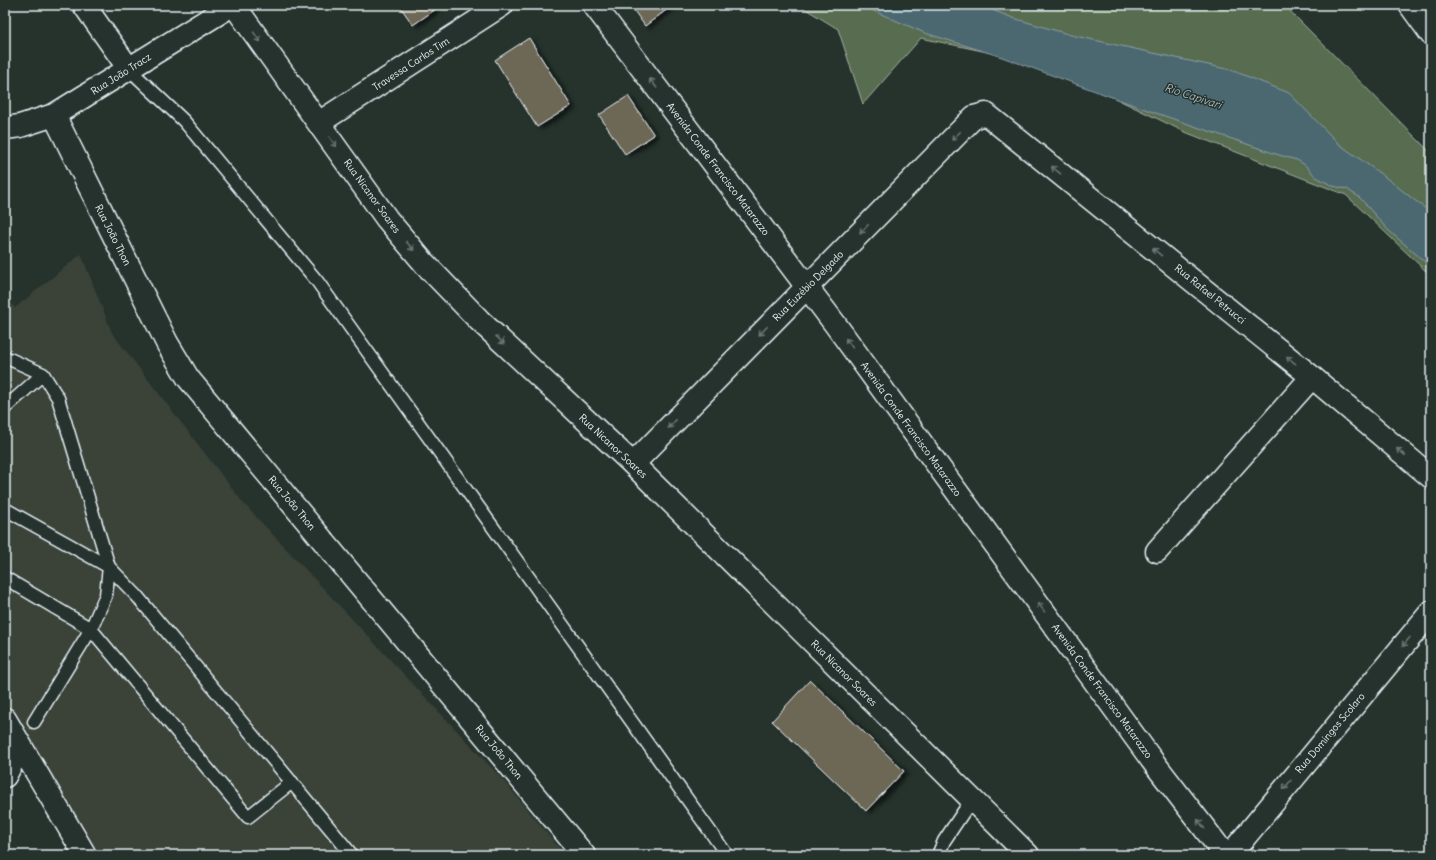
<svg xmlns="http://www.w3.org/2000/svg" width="1436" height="860" viewBox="0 0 1436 860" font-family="Delius,sans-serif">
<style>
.built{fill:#3b4339}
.green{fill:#596d50;stroke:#a0afa4}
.water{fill:#4b6771;stroke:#8a9ea7}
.building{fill:#6d6855;stroke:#e8f1f8;filter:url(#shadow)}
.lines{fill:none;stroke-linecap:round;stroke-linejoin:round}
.lane-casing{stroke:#e8f1f8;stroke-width:15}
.street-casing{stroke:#e8f1f8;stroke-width:25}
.secondary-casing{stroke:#e8f1f8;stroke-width:25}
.lane{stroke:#26332d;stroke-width:12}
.street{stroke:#26332d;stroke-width:22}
.secondary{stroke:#26332d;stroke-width:22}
.oneway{stroke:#6a7674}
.labels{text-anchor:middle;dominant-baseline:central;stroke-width:3;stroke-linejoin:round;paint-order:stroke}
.street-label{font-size:10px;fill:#e8f1f8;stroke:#26332d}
.water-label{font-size:11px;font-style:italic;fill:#a9bac2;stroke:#26332d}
</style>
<defs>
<filter id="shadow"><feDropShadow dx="4.5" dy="2.5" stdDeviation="2" flood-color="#0009"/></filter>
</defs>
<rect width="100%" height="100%" fill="#26332d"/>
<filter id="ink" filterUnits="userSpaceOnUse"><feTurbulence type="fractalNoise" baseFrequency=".025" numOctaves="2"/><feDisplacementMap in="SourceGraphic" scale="8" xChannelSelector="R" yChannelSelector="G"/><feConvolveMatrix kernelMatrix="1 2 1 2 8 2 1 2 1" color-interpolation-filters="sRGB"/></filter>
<g filter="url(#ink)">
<path class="built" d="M 81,254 L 112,333 L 244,504 L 503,780 L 565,855 L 99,855 L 5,697 L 5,295 L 15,308 Z"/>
<path class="green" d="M 799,5 L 1211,5 L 1216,9 L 1259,5 L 1284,5 L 1431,153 L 1431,276 L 1346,195 L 1185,132 L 1044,64 L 921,38 L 863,104 L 838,29 Z"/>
<path class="water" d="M 860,5 L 979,5 L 1013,18 L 1071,35 L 1231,70 L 1289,93 L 1339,144 L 1385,177 L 1431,213 L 1431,267 L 1388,230 L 1360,198 L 1347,189 L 1333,186 L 1316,177 L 1305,165 L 1297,160 L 1279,155 L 1153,112 L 999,56 L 925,33 Z"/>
<path class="building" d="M 399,5 L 433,5 L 436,9 L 413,25 Z
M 630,5 L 673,5 L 645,26 Z
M 529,38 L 571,106 L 537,127 L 495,60 Z
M 628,96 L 654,135 L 625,154 L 599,115 Z
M 810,680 L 904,771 L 866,811 L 772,721 Z"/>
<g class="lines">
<g class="lane-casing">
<path id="lane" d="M 129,69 L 184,121 L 317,281 L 727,855
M 5,357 L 43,374
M 5,408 L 43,374 L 58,398 L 109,567 L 106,595 L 91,629 L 34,722
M 5,509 L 109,567 L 137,596 L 352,855
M 5,578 L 91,629 L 248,817 L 292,782
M 938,855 L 944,841 L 972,799"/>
</g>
<g class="street-casing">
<path id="street" d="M 84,5 L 129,69
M 1410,5 L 1431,34
M 54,115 L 167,343 L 188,378 L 584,855
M 320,122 L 502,5
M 5,128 L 20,126 L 54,115 L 232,5
M 633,464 L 974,117 L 986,114 L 1312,377 L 1431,477
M 1157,551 L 1312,377
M 5,719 L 85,855
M 5,776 L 21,746"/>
</g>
<g class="secondary-casing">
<path id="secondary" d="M 234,5 L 387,219 L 425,264 L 480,321 L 633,464 L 1028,855
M 594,5 L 835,324 L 1151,759 L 1225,855
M 1230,855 L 1431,612"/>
</g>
<use href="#lane" class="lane"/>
<use href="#street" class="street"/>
<use href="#secondary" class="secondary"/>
</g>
<defs><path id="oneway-shaft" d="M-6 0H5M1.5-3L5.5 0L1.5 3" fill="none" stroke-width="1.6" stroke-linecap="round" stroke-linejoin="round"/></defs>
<g class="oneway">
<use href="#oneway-shaft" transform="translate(257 37) rotate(54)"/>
<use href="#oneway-shaft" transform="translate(653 83) rotate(-127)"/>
<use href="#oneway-shaft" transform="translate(956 136) rotate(135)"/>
<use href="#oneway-shaft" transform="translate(333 142) rotate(55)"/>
<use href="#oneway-shaft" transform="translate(1056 170) rotate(-141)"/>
<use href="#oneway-shaft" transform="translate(864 229) rotate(135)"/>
<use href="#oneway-shaft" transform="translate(410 246) rotate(49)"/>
<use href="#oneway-shaft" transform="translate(1157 252) rotate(-141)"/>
<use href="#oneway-shaft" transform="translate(763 331) rotate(134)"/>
<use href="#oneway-shaft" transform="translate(500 340) rotate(43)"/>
<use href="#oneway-shaft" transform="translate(849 343) rotate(-126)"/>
<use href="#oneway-shaft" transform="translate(1291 360) rotate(-141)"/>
<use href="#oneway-shaft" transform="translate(672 424) rotate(134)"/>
<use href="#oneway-shaft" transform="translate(1401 452) rotate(-140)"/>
<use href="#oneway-shaft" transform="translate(1041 607) rotate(-126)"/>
<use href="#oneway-shaft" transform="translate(1406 642) rotate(130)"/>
<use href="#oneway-shaft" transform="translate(1287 785) rotate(130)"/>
<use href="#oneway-shaft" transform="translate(1201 824) rotate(-128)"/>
</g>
</g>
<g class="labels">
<g class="street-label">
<text transform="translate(411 64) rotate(-33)">Travessa Carlos Tim</text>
<text transform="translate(121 74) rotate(-32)">Rua João Tracz</text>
<text transform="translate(718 169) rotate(53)">Avenida Conde Francisco Matarazzo</text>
<text transform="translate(372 196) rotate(54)">Rua Nicanor Soares</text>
<text transform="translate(113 235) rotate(63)">Rua João Thon</text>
<text transform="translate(808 286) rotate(-45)">Rua Euzébio Delgado</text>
<text transform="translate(1210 294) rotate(39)">Rua Rafael Petrucci</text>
<text transform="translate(911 429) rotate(54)">Avenida Conde Francisco Matarazzo</text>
<text transform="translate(613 446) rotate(43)">Rua Nicanor Soares</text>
<text transform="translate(292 503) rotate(50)">Rua João Thon</text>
<text transform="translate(844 673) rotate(45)">Rua Nicanor Soares</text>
<text transform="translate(1102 691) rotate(54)">Avenida Conde Francisco Matarazzo</text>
<text transform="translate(1330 733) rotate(-50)">Rua Domingos Scolaro</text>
<text transform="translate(499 752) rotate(50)">Rua João Thon</text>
</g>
<g class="water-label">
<text transform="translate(1193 96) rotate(18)">Rio Capivari</text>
</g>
</g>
<rect width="1436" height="860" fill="none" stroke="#26332d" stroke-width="20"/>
<rect x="10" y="10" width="1416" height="840" fill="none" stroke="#e8f1f8" stroke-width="1.5" filter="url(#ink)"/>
</svg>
